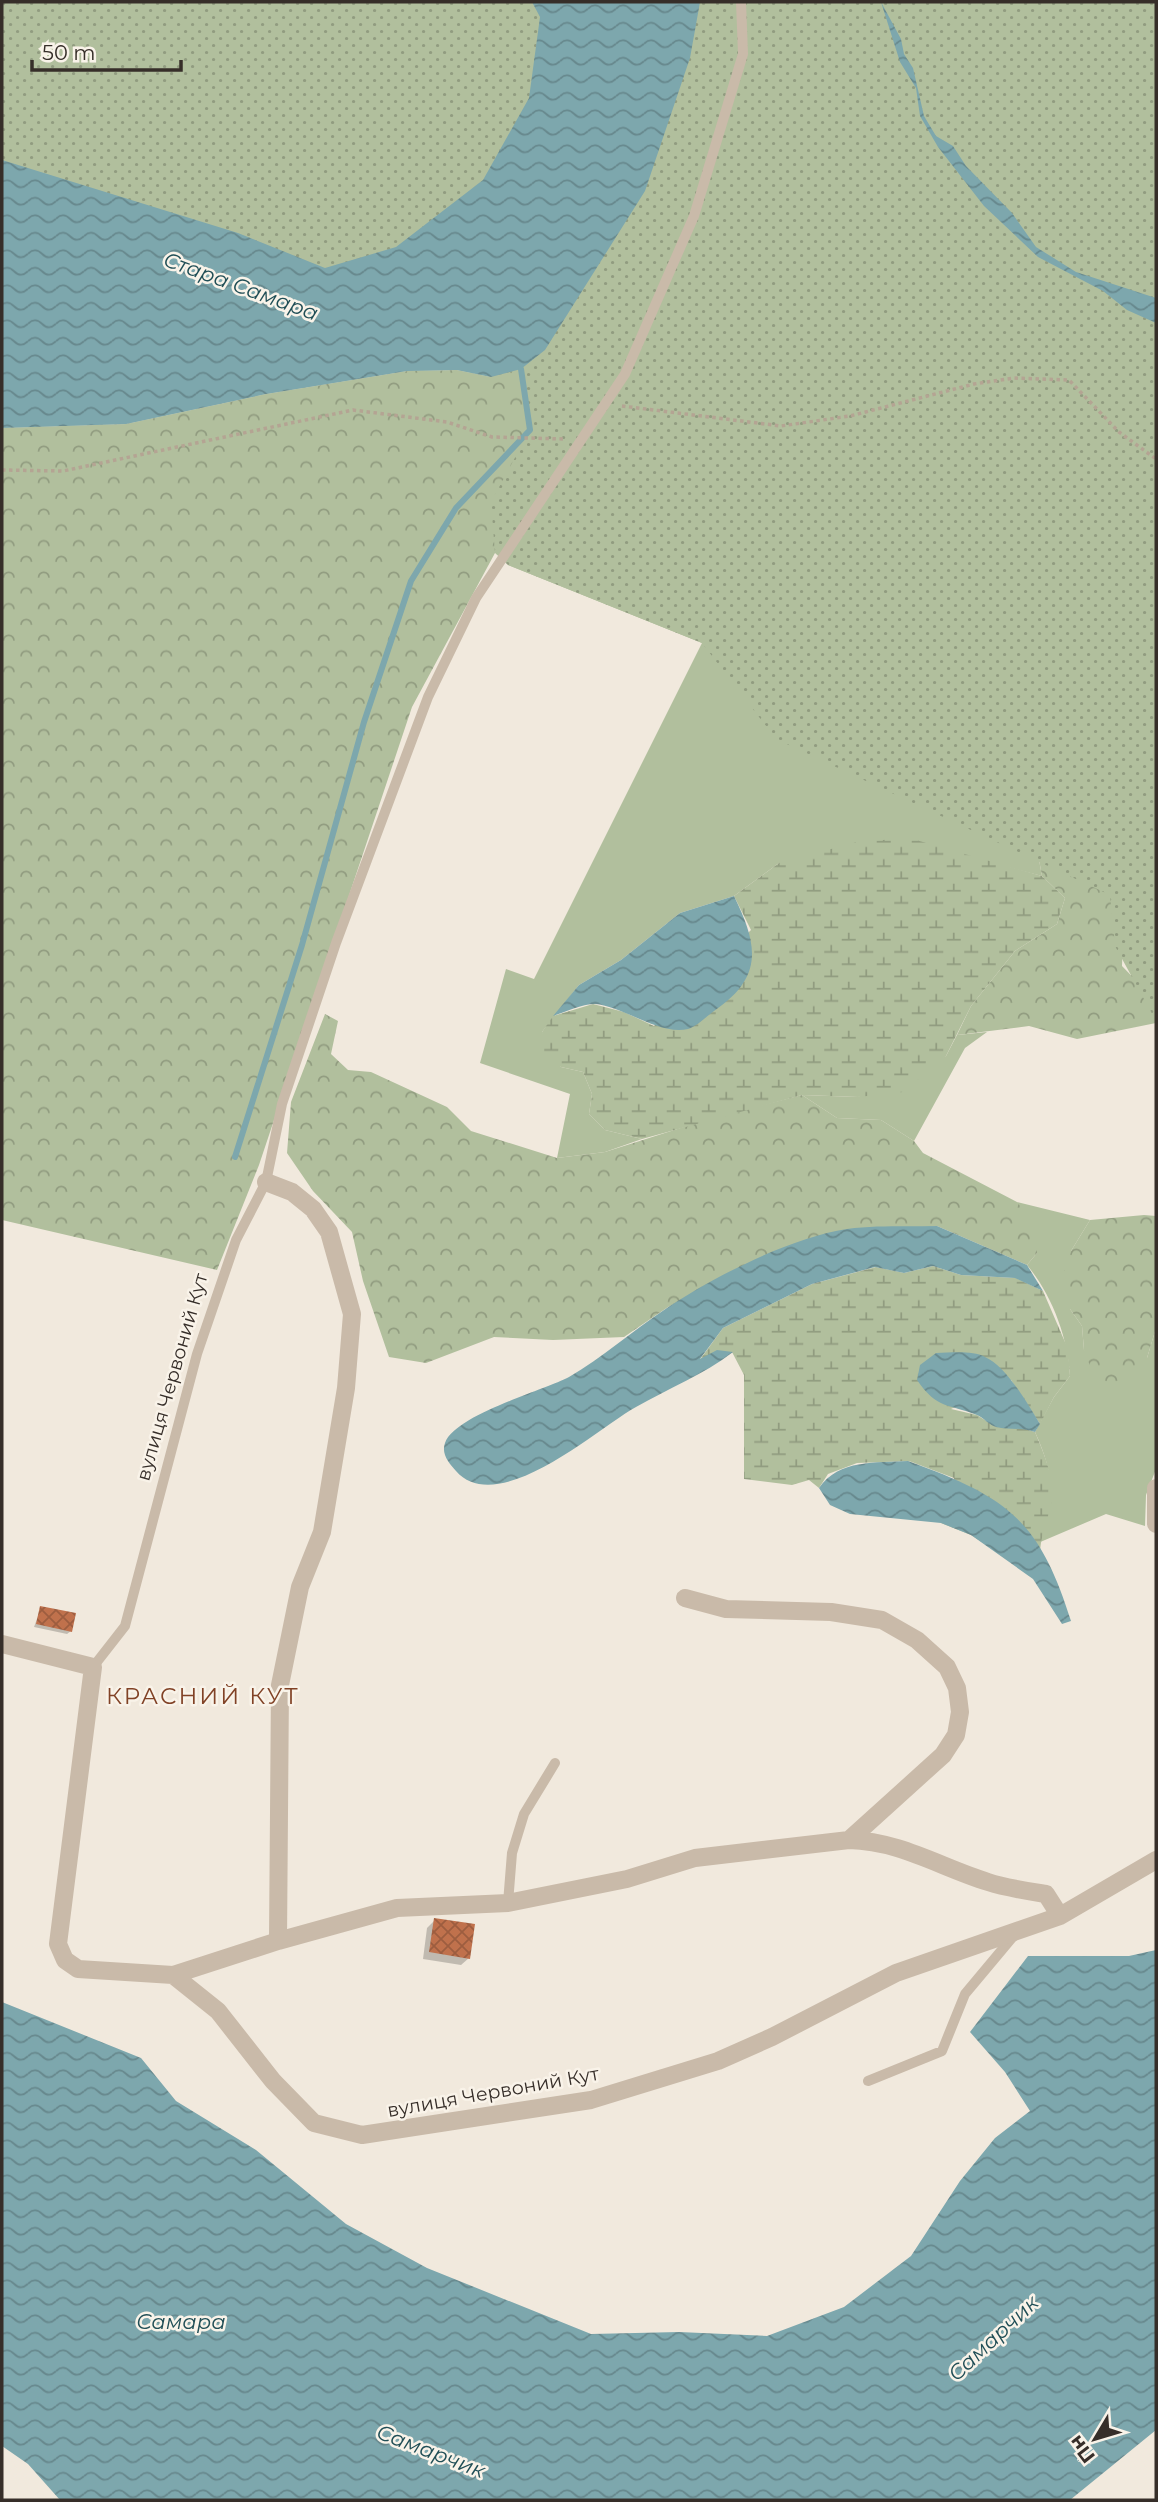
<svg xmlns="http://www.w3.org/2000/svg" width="1158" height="2502" viewBox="0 0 1158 2502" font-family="Montserrat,sans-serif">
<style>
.grass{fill:#b1bf9d}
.forest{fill:url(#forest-crowns)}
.wetland{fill:url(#wetland-marsh)}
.park{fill:url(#park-dots)}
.water{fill:url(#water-waves)}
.shadow{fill:#0003}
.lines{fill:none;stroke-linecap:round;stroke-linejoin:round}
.stream{stroke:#7da7ad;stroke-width:6}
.building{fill:url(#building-cross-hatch)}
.path{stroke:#b4a493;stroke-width:3.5;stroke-dasharray:3.5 3.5;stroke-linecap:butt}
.lane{stroke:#c9baa9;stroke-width:10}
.street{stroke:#c9baa9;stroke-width:18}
.labels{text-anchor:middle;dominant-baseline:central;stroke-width:5;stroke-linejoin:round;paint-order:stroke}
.street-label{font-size:19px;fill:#362e29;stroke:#f9f3e9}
.water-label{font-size:21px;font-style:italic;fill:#204e56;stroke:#f9f3e9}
.quarter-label{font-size:23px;letter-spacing:2px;fill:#814226;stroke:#f9f3e9}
</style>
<defs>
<pattern id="forest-crowns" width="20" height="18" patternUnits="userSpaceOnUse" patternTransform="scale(1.75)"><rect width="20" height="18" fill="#b1bf9d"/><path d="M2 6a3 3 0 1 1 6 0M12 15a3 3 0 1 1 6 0" fill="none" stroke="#919c80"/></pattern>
<pattern id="wetland-marsh" width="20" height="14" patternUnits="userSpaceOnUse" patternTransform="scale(1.75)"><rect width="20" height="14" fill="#b1bf9d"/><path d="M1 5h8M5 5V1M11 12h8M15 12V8" fill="none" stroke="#919c80"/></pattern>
<pattern id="park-dots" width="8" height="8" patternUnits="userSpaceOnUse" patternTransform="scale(1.75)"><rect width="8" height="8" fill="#b1bf9d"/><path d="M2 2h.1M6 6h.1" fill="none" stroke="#919c80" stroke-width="1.8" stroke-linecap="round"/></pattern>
<pattern id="water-waves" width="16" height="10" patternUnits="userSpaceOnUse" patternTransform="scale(1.75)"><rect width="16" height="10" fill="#7da7ad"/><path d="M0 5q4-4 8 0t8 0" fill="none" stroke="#67888d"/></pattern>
<pattern id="building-cross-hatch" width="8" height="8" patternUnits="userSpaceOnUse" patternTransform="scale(1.75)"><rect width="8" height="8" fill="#c0714c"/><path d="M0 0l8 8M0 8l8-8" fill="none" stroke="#9d5d3f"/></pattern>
</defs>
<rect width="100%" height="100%" fill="#f1e9dd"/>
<path class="grass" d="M 511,560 L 609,585 L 1035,838 L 1042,876 L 1003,866 L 779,863 L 734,896 L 680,913 L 621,960 L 579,985 L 542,1032 L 561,1067 L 583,1072 L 592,1094 L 589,1114 L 605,1130 L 642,1139 L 605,1152 L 557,1158 L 570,1094 L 480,1063 L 506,969 L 534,979 L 702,643 L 508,565 Z
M 987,1032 L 965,1048 L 914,1141 L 881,1120 L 837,1118 L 802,1095 L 858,1097 L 946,1056 L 957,1035 Z
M 1017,1202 L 1090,1220 L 1071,1251 L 1070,1309 L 1082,1326 L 1084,1350 L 1147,1358 L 1156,1328 L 1156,1469 L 1146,1495 L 1145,1526 L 1106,1514 L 1038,1543 C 1052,1494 1057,1481 1035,1432 L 1054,1397 L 1070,1376 C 1068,1338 1052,1295 1027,1265 L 1037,1253 Z"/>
<path class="forest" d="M 645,191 L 495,553 L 412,707 L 259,1165 L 217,1270 L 2,1220 L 2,428 L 126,424 L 266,394 L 407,371 L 457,370 L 491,377 Z
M 1091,769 L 1123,937 L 1122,966 L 1156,1001 L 1156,1023 L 1077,1039 L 1029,1026 L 957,1035 L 971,1006 L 1015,951 L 1057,924 L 1065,898 L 1042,876 L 1035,838 Z
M 325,1014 L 338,1021 L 331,1054 L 348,1070 L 371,1072 L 447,1107 L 471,1131 L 557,1158 L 605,1152 L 712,1118 L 802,1095 L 837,1118 L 881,1120 L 914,1141 L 923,1153 L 1017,1202 L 1036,1228 L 1037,1253 L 1027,1265 L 937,1226 L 787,1247 L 668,1307 L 624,1337 L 553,1340 L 494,1337 L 426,1363 L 389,1357 L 363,1281 L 352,1232 L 313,1191 L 287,1153 L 291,1102 Z
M 1144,1215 L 1156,1216 L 1156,1328 L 1147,1358 L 1131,1388 L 1116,1392 L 1095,1379 L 1084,1350 L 1082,1326 L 1070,1309 L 1062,1279 L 1071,1251 L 1090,1220 Z"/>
<path class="wetland" d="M 909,838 L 1042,876 L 1065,898 L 1057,924 L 1015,951 L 971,1006 L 946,1056 L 903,1092 L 858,1097 L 802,1095 L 642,1139 L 605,1130 L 589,1114 L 592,1094 L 583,1072 L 561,1067 L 543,1051 L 542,1032 L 553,1016 L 593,1004 L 624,1012 L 654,1026 L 751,930 L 734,896 L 779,863 L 857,842 Z
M 933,1266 L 961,1275 L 1016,1278 L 1043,1291 L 1068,1349 L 1070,1376 L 1054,1397 L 1040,1424 L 1011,1380 L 951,1409 L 977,1415 L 996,1427 L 1016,1426 L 1035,1432 C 1043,1451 1053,1474 1052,1495 C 1051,1520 1038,1533 1040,1564 L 999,1553 L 971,1535 L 941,1523 L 954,1478 L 909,1461 L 857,1463 L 828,1474 L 819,1488 L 809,1480 L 792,1485 L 744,1479 L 744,1375 L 732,1352 L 699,1361 L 723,1328 L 812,1284 L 876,1267 L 904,1273 Z"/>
<path class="park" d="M 2,2 L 1156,2 L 1156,1021 L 1115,946 L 1110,895 L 776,739 L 702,643 L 508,565 L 495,553 L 491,502 L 530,430 L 521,369 L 491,377 L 457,370 L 407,371 L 266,394 L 126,424 L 2,428 Z"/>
<path class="water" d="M 532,2 L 700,2 L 690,58 L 645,191 L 545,350 L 521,369 L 491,377 L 457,370 L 407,371 L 266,394 L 126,424 L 2,428 L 2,160 L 238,233 L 325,268 L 396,247 L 483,180 L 529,98 L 540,17 Z
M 881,2 L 901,39 L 904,54 L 913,68 L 924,116 L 936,136 L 953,146 L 966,166 L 1012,213 L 1036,247 L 1076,272 L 1156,298 L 1156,323 L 1127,310 L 1103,291 L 1038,257 L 984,206 L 938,147 L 920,116 L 916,88 L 900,62 Z
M 734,896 C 758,945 764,977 714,1011 C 707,1016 696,1027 688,1029 C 660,1036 623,1006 595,1004 C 582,1004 565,1012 553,1016 L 579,985 L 621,960 L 680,913 Z
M 937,1226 L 1027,1265 L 1043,1291 L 1015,1278 L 961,1275 L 933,1266 L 904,1273 L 875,1267 L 812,1284 L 723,1328 L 700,1359 L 717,1350 L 733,1352 C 703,1375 669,1388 636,1407 C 598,1428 498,1519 456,1471 C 449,1463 441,1454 445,1443 C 455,1415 542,1391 569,1377 C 602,1358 632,1331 664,1310 C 713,1277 789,1238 847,1229 C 876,1225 908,1227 937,1226 Z
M 936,1353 C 950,1353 972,1350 985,1357 C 1006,1366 1028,1404 1040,1424 L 1035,1432 C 1019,1427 1007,1430 996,1427 C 989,1425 984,1418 977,1415 C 947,1403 938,1410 917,1380 L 920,1365 Z
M 908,1461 C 1007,1497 1039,1519 1071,1621 L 1062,1624 L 1033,1579 L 971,1535 L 941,1523 L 850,1514 L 830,1505 L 819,1488 C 839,1459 876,1463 908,1461 Z
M 1156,1950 L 1156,2430 L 1070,2500 L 60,2500 L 28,2464 L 2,2446 L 2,2002 L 141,2058 L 176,2101 L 256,2150 L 346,2224 L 427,2268 L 591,2334 L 679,2332 L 767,2336 L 844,2307 L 911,2256 L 960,2181 L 995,2138 L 1030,2111 L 1005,2072 L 970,2032 L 1028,1956 L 1129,1956 Z"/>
<path class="shadow" d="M 41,1608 L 71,1631 L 67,1634 L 34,1627 Z
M 435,1920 L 469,1958 L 461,1965 L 423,1959 L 427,1928 Z"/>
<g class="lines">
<path class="stream" d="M 235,1157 L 302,945 L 364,722 L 411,581 L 456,508 L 530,430 L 521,369"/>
</g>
<path class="building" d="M 40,1606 L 76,1613 L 72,1632 L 36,1624 Z
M 434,1918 L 475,1924 L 470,1959 L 429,1952 Z"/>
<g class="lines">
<path class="path" d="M 622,406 L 781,426 L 850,416 L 974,384 L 1014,378 L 1069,380 L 1119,432 L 1156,459
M 2,470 L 63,471 L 353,410 L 447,422 L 492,437 L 564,439"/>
<path class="lane" d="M 93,1667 L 125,1626 L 197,1354 L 236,1240 L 266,1182 L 282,1104 L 336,943 L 428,697 L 476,598 L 625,374 L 694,216 L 743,54 L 741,2
M 508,1903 L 512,1853 L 524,1814 L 555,1763
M 868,2081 L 942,2051 L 965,1994 L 1016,1933"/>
<path class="street" d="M 266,1182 L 292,1192 L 313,1209 L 329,1232 L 352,1314 L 346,1388 L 322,1532 L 300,1587 L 280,1685 L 278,1941
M 1156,1488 L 1156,1524
M 685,1598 L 726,1609 L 831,1612 L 882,1620 L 917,1640 L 947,1667 L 957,1688 L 960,1712 L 956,1735 L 943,1755 L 849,1840
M 2,1644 L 93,1667 L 58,1944 L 65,1960 L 78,1969 L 173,1975 L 278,1941 L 397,1908 L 508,1903 L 627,1879 L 695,1858 L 849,1840 C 900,1841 940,1867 988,1882 C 1006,1888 1027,1891 1046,1894 L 1060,1916
M 173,1975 L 218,2011 L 273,2081 L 314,2123 L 362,2135 L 591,2100 L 718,2061 L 772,2037 L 896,1973 L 1060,1916 L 1156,1860"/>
</g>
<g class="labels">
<g class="street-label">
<text transform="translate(172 1377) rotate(-74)">вулиця Червоний Кут</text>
<text transform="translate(493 2092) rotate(-10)">вулиця Червоний Кут</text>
</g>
<g class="water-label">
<text transform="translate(241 286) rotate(20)">Стара Самара</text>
<text x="181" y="2321">Самара</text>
<text transform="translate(993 2338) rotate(-43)">Самарчик</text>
<text transform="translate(431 2451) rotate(21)">Самарчик</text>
</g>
<g class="quarter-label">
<text x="203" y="1696">КРАСНИЙ КУТ</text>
</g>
</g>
<rect width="1158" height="2502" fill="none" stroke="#362e29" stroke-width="7"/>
<g transform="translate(1095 2439) rotate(232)" stroke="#f9f3e9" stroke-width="5" paint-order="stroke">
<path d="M0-5L12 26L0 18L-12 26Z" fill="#362e29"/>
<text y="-10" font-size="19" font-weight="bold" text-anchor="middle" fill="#362e29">Пн</text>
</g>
<path d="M32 60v10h149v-10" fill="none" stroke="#362e29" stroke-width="3.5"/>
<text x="42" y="60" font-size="21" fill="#362e29" stroke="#f9f3e9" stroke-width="5" paint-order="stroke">50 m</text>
</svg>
